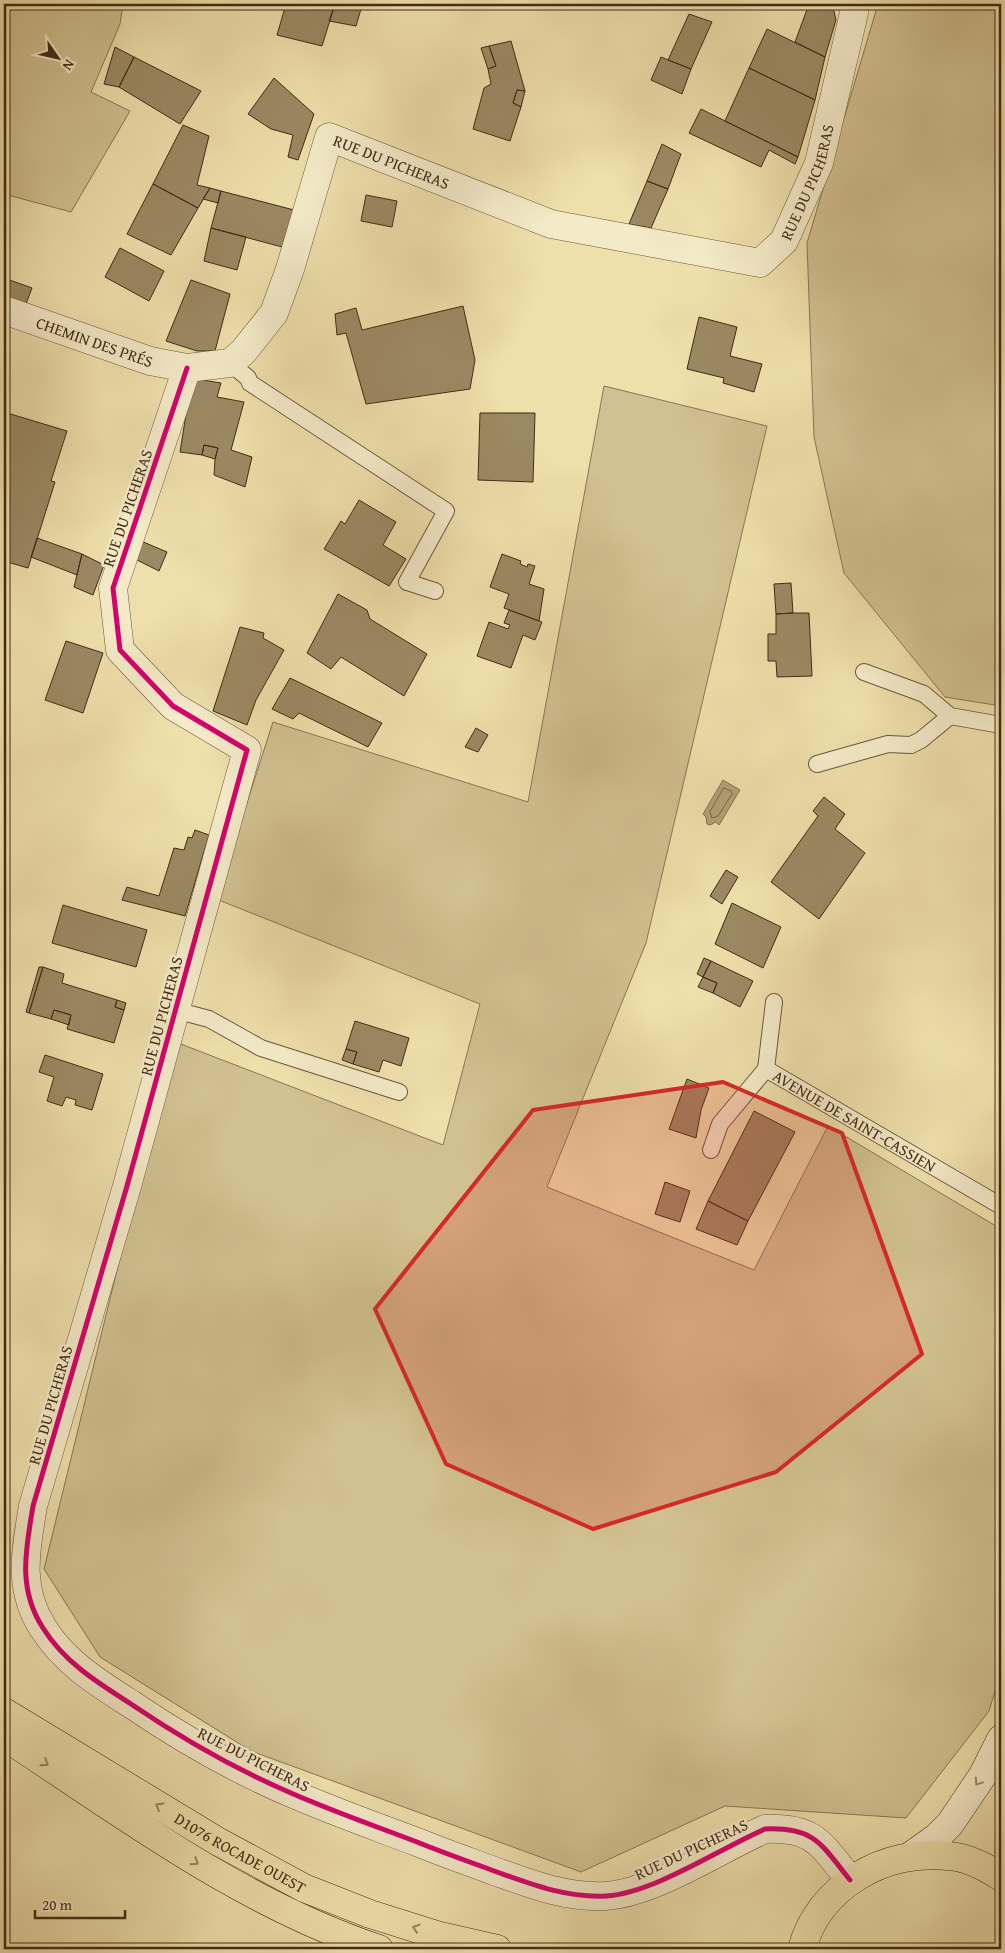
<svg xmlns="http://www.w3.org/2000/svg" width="1005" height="1953" viewBox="0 0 1005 1953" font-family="'Gentium Book Plus',serif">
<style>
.green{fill:#d1c091;stroke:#897652}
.water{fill:#b3a278;stroke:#857250}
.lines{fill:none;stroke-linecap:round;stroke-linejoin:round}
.shore{stroke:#7a6646;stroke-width:1}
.building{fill:#9b8963;stroke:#412b14}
.service-casing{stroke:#6c583a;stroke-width:18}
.minor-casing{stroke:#6c583a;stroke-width:29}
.secondary-casing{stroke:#412b14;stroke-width:29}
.primary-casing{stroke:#412b14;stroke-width:29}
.service{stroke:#f4eac8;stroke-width:16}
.minor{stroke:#f4eac8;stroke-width:28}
.secondary{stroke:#f4eac8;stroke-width:28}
.primary{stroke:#eedfab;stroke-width:28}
.cycleway-casing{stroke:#f4eac8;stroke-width:8}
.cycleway{stroke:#d6006c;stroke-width:5}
.oneway{stroke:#988560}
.oneway2{stroke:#9a8a6e}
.marked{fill:#d62828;fill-opacity:0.2;stroke:#d62828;stroke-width:4;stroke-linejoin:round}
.labels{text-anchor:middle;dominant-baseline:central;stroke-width:5;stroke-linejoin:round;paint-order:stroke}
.street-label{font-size:16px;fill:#412b14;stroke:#f4eac8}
</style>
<rect width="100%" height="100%" fill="#eedfab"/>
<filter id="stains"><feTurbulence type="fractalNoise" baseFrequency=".004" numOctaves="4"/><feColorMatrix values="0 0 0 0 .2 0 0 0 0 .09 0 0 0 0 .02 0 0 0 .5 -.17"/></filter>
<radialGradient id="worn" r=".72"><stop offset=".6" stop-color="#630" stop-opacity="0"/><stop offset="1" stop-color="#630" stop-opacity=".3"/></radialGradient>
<path class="green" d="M 4,4 L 123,4 L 120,24 L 91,92 L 130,111 L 71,212 L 4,194 Z
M 878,4 L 1001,4 L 1001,706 L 945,697 L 844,573 L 814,437 L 807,243 Z
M 604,386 L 767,426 L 646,943 L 547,1187 L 754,1270 L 828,1126 L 1001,1229 L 1001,1672 L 989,1711 L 906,1818 L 725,1806 L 581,1872 L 251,1751 L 100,1657 L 44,1569 L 173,1041 L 443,1145 L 480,1004 L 216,899 L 273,722 L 528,802 Z"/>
<path class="water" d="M 723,780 L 740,790 L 719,825 L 716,822 L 710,825 L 707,824 L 706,817 L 703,814 Z"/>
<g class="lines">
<path class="shore" d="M 724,788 L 731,791 L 732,794 L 718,816 L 712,818 L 710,812 Z"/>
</g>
<path class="building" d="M 286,4 L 335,4 L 322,46 L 277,35 Z
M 335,4 L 361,9 L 356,26 L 329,21 Z
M 809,4 L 826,4 L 833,7 L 836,20 L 825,57 L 795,42 Z
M 689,14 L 712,22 L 691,69 L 668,60 Z
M 767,29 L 825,57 L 815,100 L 749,68 Z
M 511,41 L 525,91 L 517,90 L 513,103 L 521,107 L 510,141 L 473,129 L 484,88 L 491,84 L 488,69 L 496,66 L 489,46 Z
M 489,46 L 496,66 L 488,69 L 481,48 Z
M 115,47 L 134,57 L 119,87 L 104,84 Z
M 134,57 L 201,91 L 180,124 L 119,87 Z
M 661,57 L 691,69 L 682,94 L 651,80 Z
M 749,68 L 815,100 L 798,157 L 725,121 Z
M 274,78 L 314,114 L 298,160 L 288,157 L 293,135 L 271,129 L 248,114 Z
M 517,90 L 525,91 L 521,107 L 513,103 Z
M 701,109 L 798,157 L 795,164 L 769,150 L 761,167 L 689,133 Z
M 183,125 L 209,136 L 197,185 L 210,188 L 198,208 L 153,184 Z
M 662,144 L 681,154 L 668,189 L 647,181 Z
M 647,181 L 668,189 L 651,228 L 629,224 Z
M 153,184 L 198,208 L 171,255 L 127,234 Z
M 210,188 L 221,191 L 218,203 L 203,199 Z
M 221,191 L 294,210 L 282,247 L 211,228 Z
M 366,195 L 397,201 L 392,227 L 361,221 Z
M 211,228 L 246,237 L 237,270 L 204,261 Z
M 120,248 L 164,271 L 149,301 L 105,277 Z
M 4,278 L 32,288 L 24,309 L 4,303 Z
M 191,280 L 230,294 L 215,351 L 197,351 L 166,341 Z
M 463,306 L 475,360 L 470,389 L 366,404 L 346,333 L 337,335 L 335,314 L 356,308 L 362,330 Z
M 699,317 L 737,327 L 730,356 L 762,364 L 754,392 L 723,383 L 724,378 L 687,369 Z
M 196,379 L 221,383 L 217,397 L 244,402 L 231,450 L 252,457 L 245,487 L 214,475 L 215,459 L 218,448 L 204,445 L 202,455 L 180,452 L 188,402 Z
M 4,412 L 67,431 L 51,481 L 55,482 L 28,568 L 4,561 Z
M 480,413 L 535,413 L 533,482 L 478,480 Z
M 204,445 L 218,448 L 215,459 L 202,455 Z
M 359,500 L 396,522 L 383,545 L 406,559 L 389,586 L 324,549 L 341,521 L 345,524 Z
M 37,538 L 82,554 L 77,575 L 31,557 Z
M 141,541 L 167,552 L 159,571 L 135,559 Z
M 82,554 L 104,565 L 93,595 L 74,587 Z
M 502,554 L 521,561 L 520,564 L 527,567 L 528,564 L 535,566 L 529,584 L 544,589 L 539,621 L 504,608 L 509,594 L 490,587 Z
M 791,583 L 793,613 L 776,614 L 774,584 Z
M 338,594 L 367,610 L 370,619 L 427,654 L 404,696 L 341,657 L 331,669 L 307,653 Z
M 509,610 L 542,622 L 535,640 L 523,635 L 511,668 L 477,656 L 489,622 L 508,629 L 510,625 L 504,623 Z
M 793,613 L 809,613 L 812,676 L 777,677 L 776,661 L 768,661 L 768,634 L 776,634 L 776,614 Z
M 240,627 L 264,633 L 263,638 L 284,650 L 256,700 L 247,725 L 213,711 Z
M 66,641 L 103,653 L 83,713 L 45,700 Z
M 290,678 L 382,723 L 368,747 L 299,713 L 293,719 L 272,709 Z
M 476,728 L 488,735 L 478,752 L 465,747 Z
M 824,797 L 845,814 L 835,829 L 865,853 L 819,919 L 771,882 L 818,816 L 813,811 Z
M 195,830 L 209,835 L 185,916 L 122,900 L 127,887 L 159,896 L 174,848 L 184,850 L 188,837 L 192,838 Z
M 726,870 L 738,877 L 722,904 L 710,896 Z
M 732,903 L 781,927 L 763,968 L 715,944 Z
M 63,905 L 147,930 L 136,967 L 52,943 Z
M 704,958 L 711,961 L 703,977 L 697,974 Z
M 711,961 L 753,981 L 740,1007 L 713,993 L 717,983 L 703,977 Z
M 39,967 L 43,967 L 29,1013 L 26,1012 Z
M 43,967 L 64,974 L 62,983 L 117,1000 L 115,1007 L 124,1010 L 114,1043 L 67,1029 L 71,1015 L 54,1010 L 51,1019 L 29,1013 Z
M 703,977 L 717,983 L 713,993 L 698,987 Z
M 117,1000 L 126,1003 L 124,1010 L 115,1007 Z
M 54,1010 L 71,1015 L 69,1025 L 51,1019 Z
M 355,1021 L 409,1038 L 401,1066 L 383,1060 L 379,1072 L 353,1064 L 357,1052 L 346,1049 Z
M 346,1049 L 357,1052 L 353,1064 L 342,1060 Z
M 45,1055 L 103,1074 L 92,1110 L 75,1105 L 76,1100 L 66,1097 L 62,1106 L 47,1101 L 54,1077 L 39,1072 Z
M 687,1079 L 709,1088 L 701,1110 L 696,1138 L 669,1129 Z
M 754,1111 L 795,1132 L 748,1221 L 708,1201 Z
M 665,1182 L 690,1191 L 680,1222 L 655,1214 Z
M 708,1201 L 748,1221 L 737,1245 L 696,1229 Z"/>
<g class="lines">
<g class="service-casing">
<g id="service">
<path d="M 230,363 L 248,378 L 250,383 L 446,511 L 407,582 L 435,591"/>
<path d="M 950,716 L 1001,725"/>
<path d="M 817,764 L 888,744 L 911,745 L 921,740 L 950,716 L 924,694 L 864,672"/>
<path id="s1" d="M 774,1002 L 766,1069 L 1001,1206"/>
<path d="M 175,1010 L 209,1019 L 261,1048 L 399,1092"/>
<path d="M 711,1150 L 720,1124 L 766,1069"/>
</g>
</g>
<g class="minor-casing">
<g id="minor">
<path id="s2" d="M 4,310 L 150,361 L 187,368 L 230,363 L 243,352 L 274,313 L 290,269 L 329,137 L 551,224 L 760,263 L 784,241 L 819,163 L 854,13 L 853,4"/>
<path d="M 187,368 L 113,588 L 120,650 L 173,706 L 247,750 L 127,1186 L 33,1506 C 26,1549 17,1588 43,1628 C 64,1662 98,1683 131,1704 C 181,1738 235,1769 291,1793 C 332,1811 375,1826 417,1842 C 444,1853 470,1862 497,1872 C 533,1885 567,1898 606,1896 C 654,1893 719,1849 765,1829 C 815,1827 821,1844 850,1880"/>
</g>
</g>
<g class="secondary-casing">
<path id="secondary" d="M 912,1855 L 937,1837 L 950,1824 L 983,1775 L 1001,1739"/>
</g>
<g class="primary-casing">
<g id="primary">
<path id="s3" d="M 4,1712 L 217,1841 L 304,1888 L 370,1914 L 440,1936 L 497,1949"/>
<path d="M 4,1736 C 122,1814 243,1904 379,1949"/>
<path d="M 802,1949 C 819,1886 885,1849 948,1856 C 967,1857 986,1867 1001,1877"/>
</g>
</g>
<use href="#service" class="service"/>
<use href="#minor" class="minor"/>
<use href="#secondary" class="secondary"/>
<use href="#primary" class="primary"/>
<g class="cycleway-casing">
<path id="cycleway" d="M 187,368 L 113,588 L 120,650 L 173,706 L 247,750 L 127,1186 L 33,1506 C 26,1549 17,1588 43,1628 C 64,1662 98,1683 131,1704 C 181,1738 235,1769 291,1793 C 332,1811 375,1826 417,1842 C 444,1853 470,1862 497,1872 C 533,1885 567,1898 606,1896 C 654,1893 719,1849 765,1829 C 815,1827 821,1844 850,1880"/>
</g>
<use href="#cycleway" class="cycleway"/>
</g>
<defs><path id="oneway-chevron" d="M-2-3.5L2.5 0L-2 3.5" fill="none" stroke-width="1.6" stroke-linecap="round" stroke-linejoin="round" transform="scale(1.25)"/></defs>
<g class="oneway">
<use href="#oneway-chevron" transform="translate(45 1763) rotate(33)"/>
<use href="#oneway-chevron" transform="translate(159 1806) rotate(-149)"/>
<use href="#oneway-chevron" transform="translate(195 1862) rotate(33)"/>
<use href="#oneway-chevron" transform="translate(416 1928) rotate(-162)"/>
</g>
<use class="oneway2" href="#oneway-chevron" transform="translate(978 1782) rotate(124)"/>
<path class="marked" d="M 723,1082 L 842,1133 L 922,1354 L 776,1472 L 593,1529 L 446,1464 L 375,1309 L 533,1110 Z"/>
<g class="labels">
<g class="street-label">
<text stroke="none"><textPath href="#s2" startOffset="554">RUE DU PICHERAS</textPath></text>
<text stroke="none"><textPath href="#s2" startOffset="1034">RUE DU PICHERAS</textPath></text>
<text stroke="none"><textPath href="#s2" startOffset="96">CHEMIN DES PRÉS</textPath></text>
<text transform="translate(127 508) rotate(-71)">RUE DU PICHERAS</text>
<text transform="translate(161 1016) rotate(-75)">RUE DU PICHERAS</text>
<text stroke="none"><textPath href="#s1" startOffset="170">AVENUE DE SAINT-CASSIEN</textPath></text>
<text transform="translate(50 1405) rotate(-74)">RUE DU PICHERAS</text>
<text transform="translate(254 1759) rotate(27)">RUE DU PICHERAS</text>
<text transform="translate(691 1849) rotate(-25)">RUE DU PICHERAS</text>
<text stroke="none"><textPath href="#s3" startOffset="275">D1076 ROCADE OUEST</textPath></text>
</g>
</g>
<rect width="1005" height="1953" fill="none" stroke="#eedfab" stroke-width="20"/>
<rect x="5" y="5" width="995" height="1943" fill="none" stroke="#412b14" stroke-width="2.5"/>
<rect x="10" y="10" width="985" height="1933" fill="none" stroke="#412b14"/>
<g transform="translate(58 58) rotate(124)" stroke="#f4eac8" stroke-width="4" paint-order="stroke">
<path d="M0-4L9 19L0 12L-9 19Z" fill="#412b14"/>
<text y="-8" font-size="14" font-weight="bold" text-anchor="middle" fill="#412b14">N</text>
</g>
<path d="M35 1910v8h90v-8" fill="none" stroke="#412b14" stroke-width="2.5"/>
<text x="42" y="1910" font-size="15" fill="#412b14" stroke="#f4eac8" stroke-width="4" paint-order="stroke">20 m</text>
<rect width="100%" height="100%" filter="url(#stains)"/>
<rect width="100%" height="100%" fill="url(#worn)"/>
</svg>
